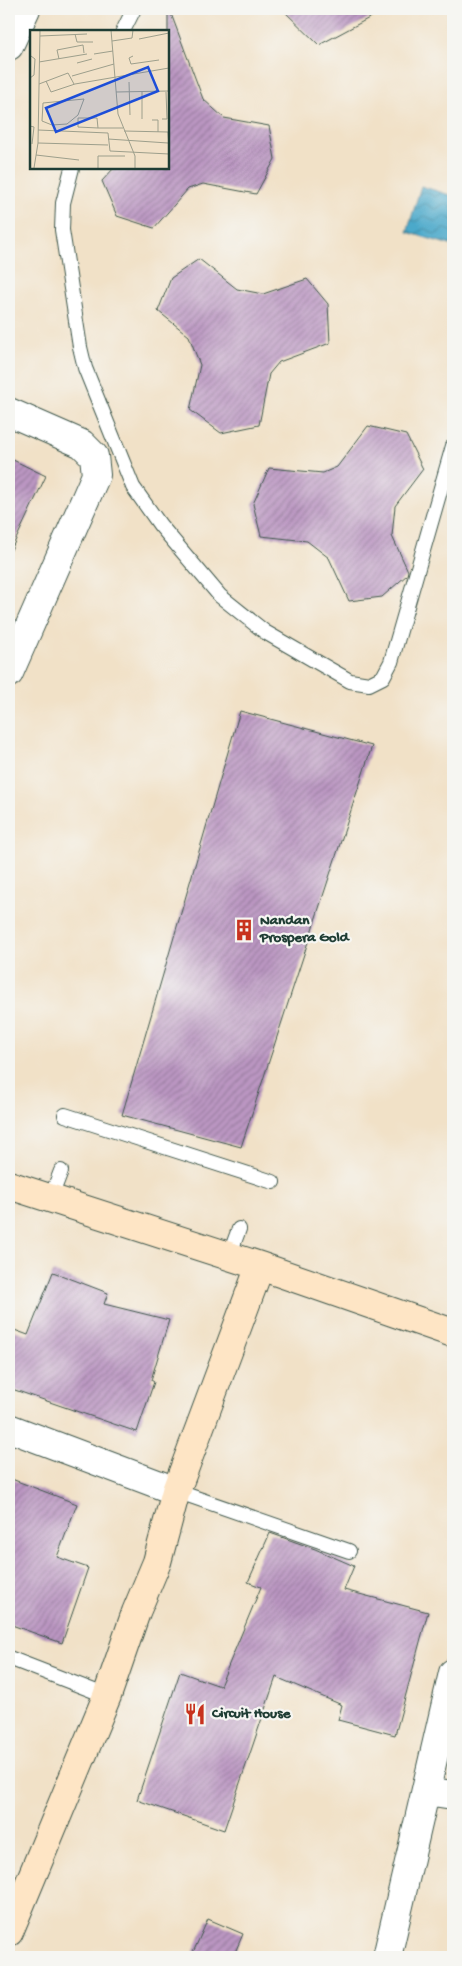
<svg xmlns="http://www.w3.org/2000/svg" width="462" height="1966" viewBox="0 0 462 1966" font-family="'Gochi Hand',sans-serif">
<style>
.water{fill:url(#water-waves);stroke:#35737f}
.building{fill:url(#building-hatch)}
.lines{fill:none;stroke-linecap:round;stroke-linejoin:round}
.lane-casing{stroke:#3e564a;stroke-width:16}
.street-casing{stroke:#3e564a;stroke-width:30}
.secondary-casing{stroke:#3e564a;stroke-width:30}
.lane{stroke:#fff;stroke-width:14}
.street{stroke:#fff;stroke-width:28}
.secondary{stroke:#fee5c5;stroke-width:28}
.labels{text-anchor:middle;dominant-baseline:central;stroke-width:4.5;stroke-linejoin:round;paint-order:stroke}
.poi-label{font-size:15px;font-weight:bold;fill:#1f3d34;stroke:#f6f6f2;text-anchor:start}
.inset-road{fill:none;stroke:#9d9f8c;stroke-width:1}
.view{fill:#1d4ed8;fill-opacity:0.15;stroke:#1d4ed8;stroke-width:2.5}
.inset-edge{fill:none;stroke:#1f3d34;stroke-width:2.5}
</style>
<defs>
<pattern id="water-waves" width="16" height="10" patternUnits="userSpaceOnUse" patternTransform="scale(1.25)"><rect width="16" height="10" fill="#4ba9ca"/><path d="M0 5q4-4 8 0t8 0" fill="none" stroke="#3e8ba5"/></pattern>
<pattern id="building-hatch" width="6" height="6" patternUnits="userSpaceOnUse" patternTransform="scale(1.25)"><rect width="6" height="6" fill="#bb96c2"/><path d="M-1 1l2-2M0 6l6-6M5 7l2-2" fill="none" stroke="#977c9e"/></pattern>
</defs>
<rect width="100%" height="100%" fill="#f6f6f2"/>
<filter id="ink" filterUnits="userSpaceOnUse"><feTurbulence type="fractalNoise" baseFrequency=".02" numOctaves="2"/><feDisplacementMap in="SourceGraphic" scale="10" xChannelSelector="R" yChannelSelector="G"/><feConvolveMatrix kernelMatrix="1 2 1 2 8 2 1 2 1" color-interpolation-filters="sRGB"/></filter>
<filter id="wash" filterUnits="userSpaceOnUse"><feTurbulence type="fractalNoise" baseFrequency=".0096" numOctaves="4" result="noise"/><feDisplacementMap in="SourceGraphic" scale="20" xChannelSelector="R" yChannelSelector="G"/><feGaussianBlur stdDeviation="1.12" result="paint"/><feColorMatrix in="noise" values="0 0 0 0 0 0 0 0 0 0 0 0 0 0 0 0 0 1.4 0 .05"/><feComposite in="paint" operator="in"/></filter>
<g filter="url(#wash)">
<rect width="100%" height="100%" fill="#f1e1c7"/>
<path class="water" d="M 421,186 L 453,196 L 453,246 L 407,232 Z"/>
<g id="blocks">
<path class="building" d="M 282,9 L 386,9 L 319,45 Z
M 170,11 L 203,99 L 224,118 L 269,126 L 275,159 L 256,194 L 203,184 L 188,189 L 154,228 L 117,216 L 102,181 L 114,168 L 168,168 L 168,12 Z
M 199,259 L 237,289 L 263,294 L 307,279 L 328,304 L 330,343 L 279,362 L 269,374 L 259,425 L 221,433 L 190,410 L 200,365 L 189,336 L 158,311 L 171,278 Z
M 368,426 L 406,435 L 423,469 L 395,506 L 392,536 L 408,571 L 407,575 L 382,597 L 349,601 L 329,558 L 307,541 L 261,536 L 253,504 L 269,468 L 323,473 L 337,467 Z
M 9,458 L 46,476 L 9,554 Z
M 240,711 L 372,746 L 241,1147 L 122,1115 Z
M 53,1272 L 108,1293 L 104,1304 L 169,1320 L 151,1380 L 154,1382 L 137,1432 L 9,1388 L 9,1328 L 28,1335 Z
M 9,1478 L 77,1504 L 57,1557 L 88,1568 L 62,1643 L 9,1624 Z
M 270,1533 L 315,1549 L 354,1566 L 344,1590 L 428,1612 L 395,1735 L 338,1720 L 342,1705 L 276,1677 L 224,1830 L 137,1800 L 180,1672 L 220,1686 L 261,1587 L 248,1582 Z
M 208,1919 L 243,1934 L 233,1957 L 191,1957 Z"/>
</g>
</g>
<g filter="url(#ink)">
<use href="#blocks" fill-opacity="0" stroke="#3e564a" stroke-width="1"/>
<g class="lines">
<g class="lane-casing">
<path id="lane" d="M 123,31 L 134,9
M 72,168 L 63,203 L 62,230 L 80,347 L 85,368 L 133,487 L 160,525 L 220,596 L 265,632 L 350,681 L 369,684 L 383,677 L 391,662 L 453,446
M 65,1115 L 273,1182
M 51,1197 L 61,1171
M 229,1256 L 239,1229
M 176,1491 L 349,1551
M 9,1658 L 107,1696"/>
</g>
<g class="street-casing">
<path id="street" d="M 9,46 L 26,9
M 9,412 L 82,444 L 94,456 L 96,475 L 9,673
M 9,1428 L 176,1491
M 426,1791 L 453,1795
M 387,1957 L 453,1673"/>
</g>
<g class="secondary-casing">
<path id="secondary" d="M 9,1185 L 260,1266 L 453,1333
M 9,1932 L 107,1696 L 136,1612 L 157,1562 L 176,1491 L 260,1266"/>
</g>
<use href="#lane" class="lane"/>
<use href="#street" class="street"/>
<use href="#secondary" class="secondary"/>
</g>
</g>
<defs>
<g id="building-bare" transform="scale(1.725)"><path d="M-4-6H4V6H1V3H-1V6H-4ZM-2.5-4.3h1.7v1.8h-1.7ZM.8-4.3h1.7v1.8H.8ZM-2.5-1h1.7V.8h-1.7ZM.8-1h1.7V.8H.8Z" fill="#c8321e" stroke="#f6f6f2" stroke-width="2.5" paint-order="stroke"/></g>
<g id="restaurant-bare" transform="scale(1.725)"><path d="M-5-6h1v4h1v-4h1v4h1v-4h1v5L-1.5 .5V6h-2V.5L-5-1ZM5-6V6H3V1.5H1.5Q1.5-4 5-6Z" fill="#c8321e" stroke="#f6f6f2" stroke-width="2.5" paint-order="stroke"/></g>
</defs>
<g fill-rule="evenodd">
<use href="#building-bare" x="244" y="930"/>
<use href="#restaurant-bare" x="195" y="1714"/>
</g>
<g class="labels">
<g class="poi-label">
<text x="260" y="921">Nandan<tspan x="260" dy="17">Prospera Gold</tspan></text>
<text x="212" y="1714">Circuit House</text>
</g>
</g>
<g transform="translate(30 30)">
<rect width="139" height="139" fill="#f1e1c7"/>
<path class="inset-road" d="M 81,0 L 88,84 L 105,126 L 105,138M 45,4 L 47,12 L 63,12M 10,6 L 57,4M 109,9 L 139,3M 82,11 L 102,8 L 103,0M 64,24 L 83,21M 103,26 L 99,28 L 101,34 L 129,30M 29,29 L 27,20 L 53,15 L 54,23M 9,32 L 57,24M 47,33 L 62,29M 42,46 L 84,34M 0,48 L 4,45 L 5,29 L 1,26M 16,51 L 21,62 L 45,54 L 139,38M 99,52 L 100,85M 9,54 L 38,43 L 44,54M 112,61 L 112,89M 86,62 L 139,61M 54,69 L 48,85 L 37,94 L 22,95 L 12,91 L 13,73 ZM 132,89 L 137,89 L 136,62M 122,90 L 128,90 L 128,102M 0,96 L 4,97 L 2,114M 68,98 L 67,88 L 48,88 L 48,97 L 68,98 L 93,98M 8,100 L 78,103 L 80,121 L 139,124M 94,101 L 138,102 L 139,117M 78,109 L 138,113M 8,113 L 78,115M 6,125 L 49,130M 4,138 L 8,113 L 10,0M 68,138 L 68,126 L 95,126"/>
<path class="view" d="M 118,37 L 128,61 L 26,102 L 16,78 Z"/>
<rect width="139" height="139" class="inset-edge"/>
</g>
<rect width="462" height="1966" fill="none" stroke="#f6f6f2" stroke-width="30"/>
</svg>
